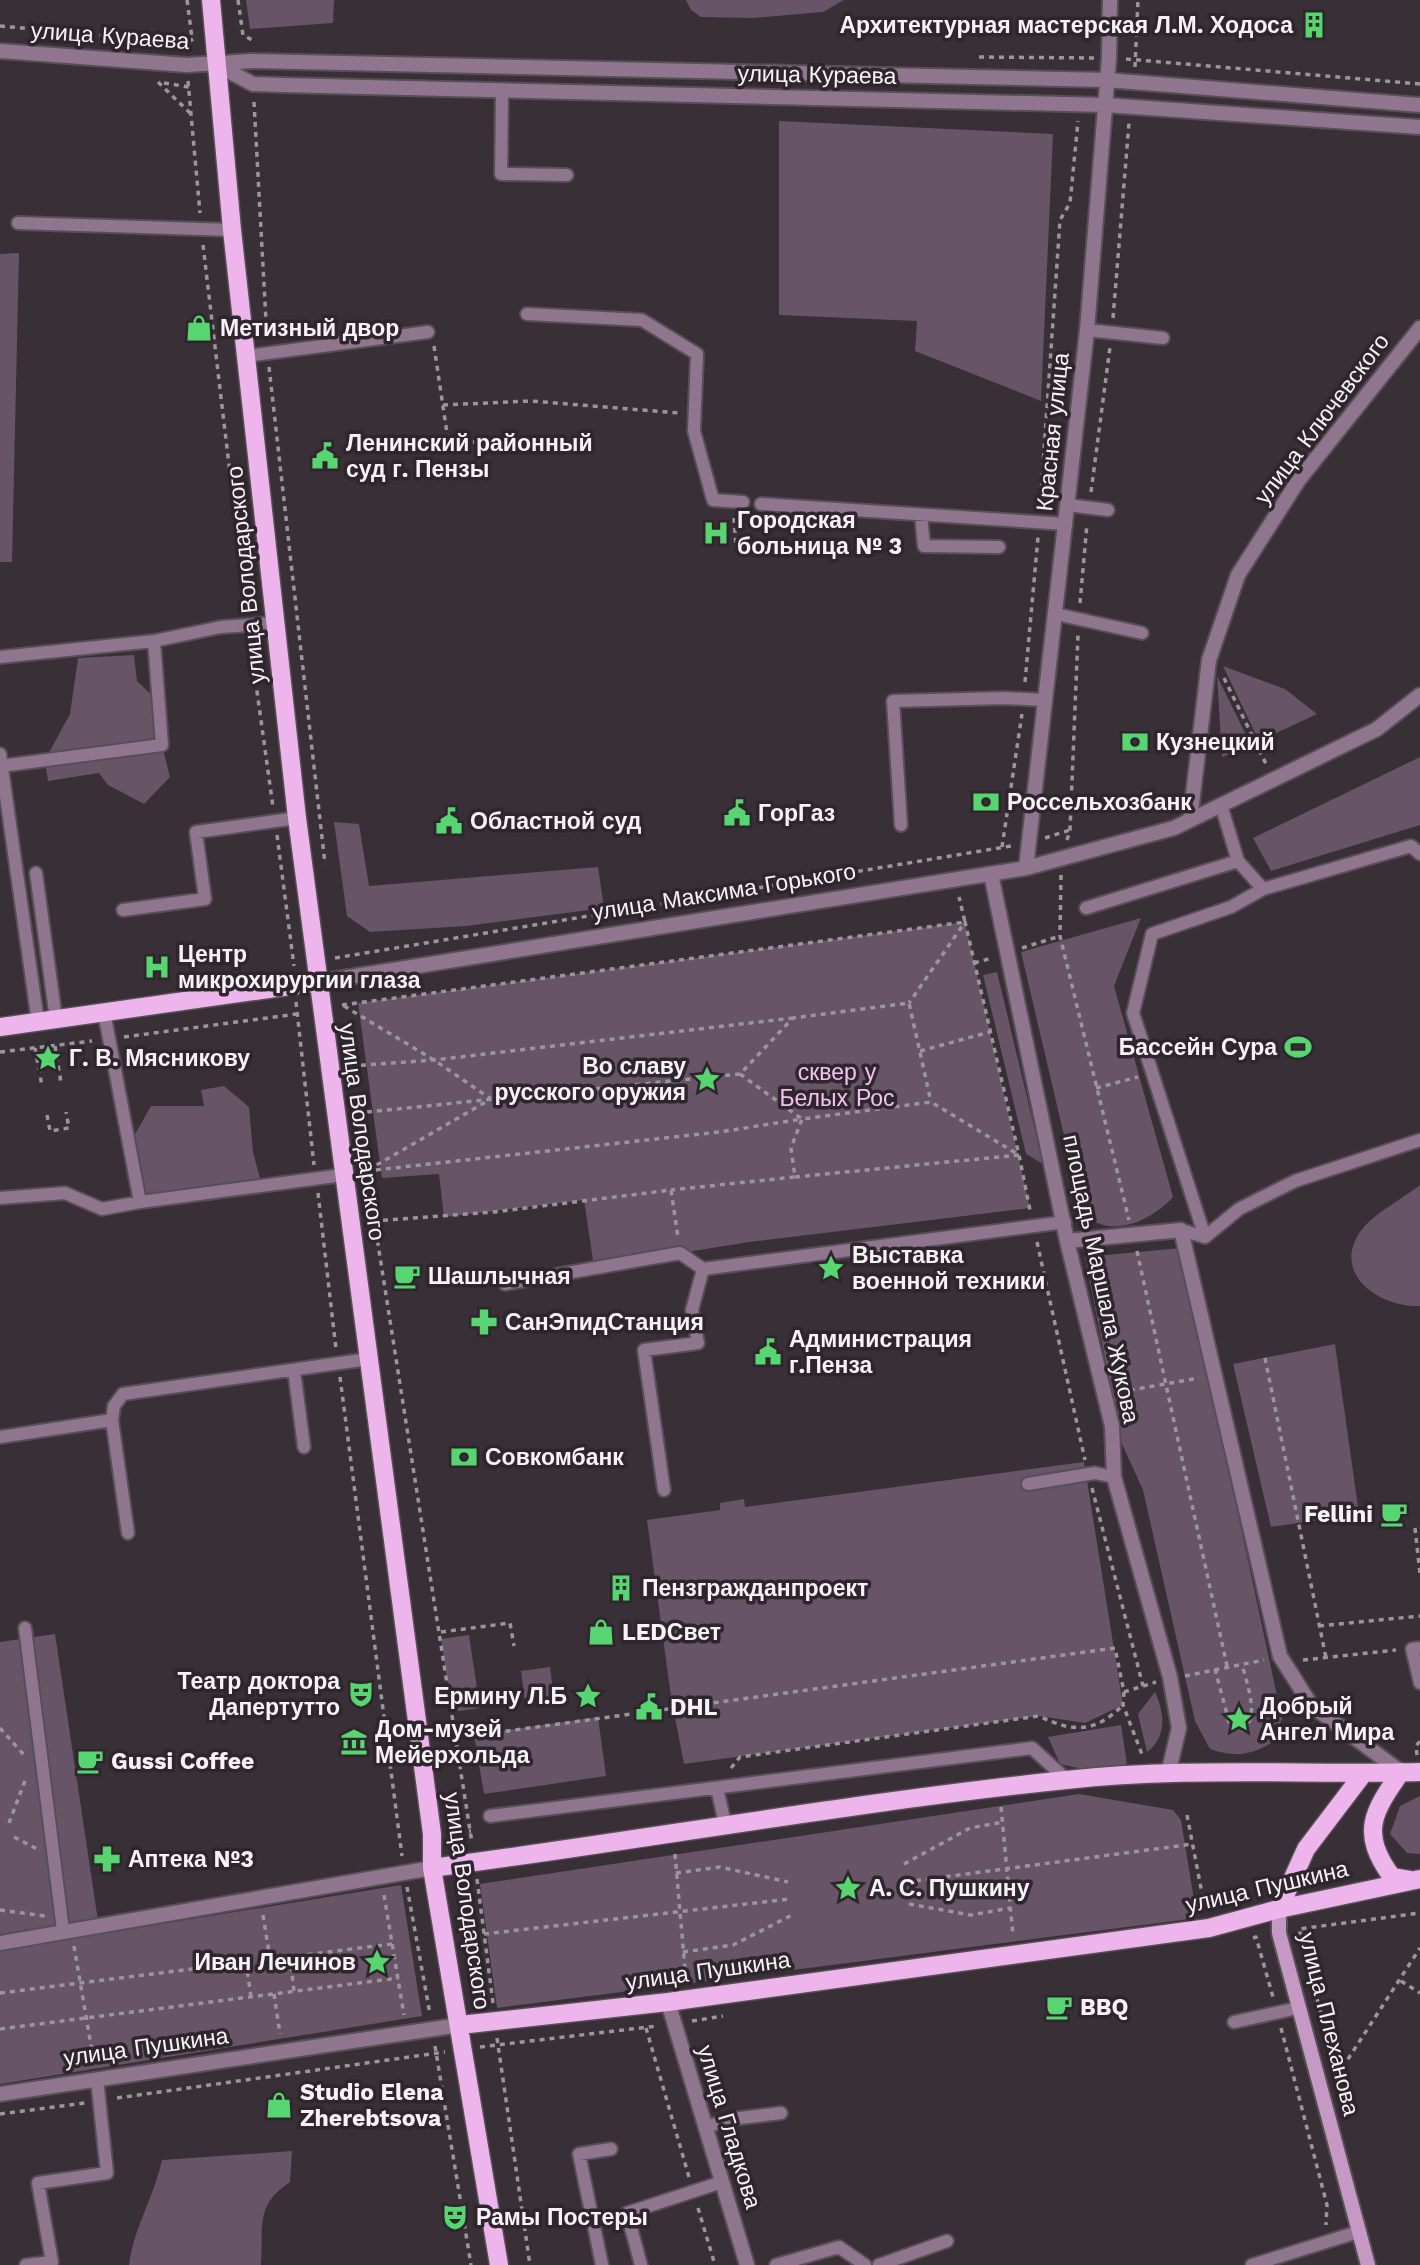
<svg xmlns="http://www.w3.org/2000/svg" width="1420" height="2265" viewBox="0 0 1420 2265" font-family="'Work Sans',sans-serif">
<style>
.green{fill:#675466}
.lines{fill:none;stroke-linecap:round;stroke-linejoin:round}
.service-casing{stroke:#574e56;stroke-width:16}
.minor-casing{stroke:#574e56;stroke-width:18}
.secondary-casing{stroke:#574e56;stroke-width:18}
.primary-casing{stroke:#574e56;stroke-width:21}
.path{stroke:#9d959c;stroke-width:3.5;stroke-dasharray:5 5;stroke-linecap:butt}
.service{stroke:#90758f;stroke-width:12}
.minor{stroke:#90758f;stroke-width:14}
.secondary{stroke:#c599c3;stroke-width:14}
.primary{stroke:#edb5eb;stroke-width:18}
.labels{text-anchor:middle;dominant-baseline:central;stroke-width:7;stroke-linejoin:round;paint-order:stroke}
.poi-label{font-size:23px;font-weight:bold;fill:#f8f2f8;stroke:#2e252d;text-anchor:start}
.street-label{font-size:23px;fill:#f8f2f8;stroke:#2e252d}
.park-label{font-size:23px;fill:#f3c2f1;stroke:#2e252d}
</style>
<rect width="100%" height="100%" fill="#382f37"/>
<path class="green" d="M 246,0 L 334,0 L 333,23 L 250,29 Z
M 686,0 L 844,0 L 823,12 L 753,18 L 701,17 L 691,10 Z
M 779,121 L 1053,134 L 1041,401 L 915,351 L 917,321 L 779,315 Z
M 19,253 L 12,562 L 0,562 L 0,254 Z
M 134,655 L 137,681 L 159,702 L 162,745 L 170,777 L 144,804 L 108,785 L 99,773 L 48,781 L 45,760 L 70,714 L 78,658 Z
M 1223,666 L 1285,689 L 1317,714 L 1259,741 Z
M 1217,676 L 1251,745 L 1222,757 Z
M 1420,757 L 1420,825 L 1271,871 L 1253,838 Z
M 334,822 L 359,824 L 369,886 L 598,867 L 604,908 L 466,926 L 370,932 L 347,916 Z
M 1141,918 L 1114,986 L 1173,1197 C 1151,1221 1109,1241 1082,1212 L 1021,952 Z
M 965,922 L 1030,1208 L 749,1242 L 594,1267 L 584,1200 L 444,1217 L 439,1174 L 382,1178 L 358,1003 Z
M 997,972 L 1043,1164 L 1026,1154 L 983,975 Z
M 224,1086 L 249,1107 L 253,1152 L 262,1186 L 140,1202 L 129,1145 L 151,1106 L 204,1106 L 201,1090 Z
M 1420,1185 L 1420,1306 C 1381,1308 1331,1275 1360,1232 C 1375,1212 1401,1200 1420,1185 Z
M 1181,1248 L 1282,1719 L 1271,1743 C 1250,1756 1233,1757 1210,1749 L 1195,1721 L 1143,1490 L 1122,1444 L 1085,1257 Z
M 1335,1344 L 1359,1514 L 1271,1527 L 1233,1364 Z
M 1084,1462 L 1123,1705 L 1085,1723 L 1039,1716 L 684,1764 L 671,1697 L 647,1520 L 720,1510 L 720,1503 L 744,1499 L 745,1507 Z
M 55,1634 L 100,1934 L 401,1885 L 422,2016 L 0,2084 L 0,1642 Z
M 469,1635 L 480,1708 L 452,1712 L 441,1639 Z
M 550,1667 L 554,1697 L 525,1701 L 521,1671 Z
M 1155,1692 C 1165,1714 1167,1737 1147,1752 L 1138,1714 Z
M 598,1717 L 606,1776 L 484,1794 L 474,1735 Z
M 1121,1725 L 1127,1764 L 1092,1771 L 1060,1764 L 1048,1737 Z
M 1079,1794 L 1173,1810 L 1181,1820 L 1197,1918 L 497,2008 L 480,1884 Z
M 1420,1796 L 1420,1854 L 1407,1853 L 1390,1834 L 1400,1806 Z
M 292,2151 L 290,2182 C 254,2206 264,2227 261,2265 L 129,2265 C 134,2227 154,2197 162,2160 Z"/>
<g class="lines">
<g class="service-casing">
<path id="service" d="M 502,91 L 501,174 L 567,175
M 18,223 L 232,230
M 527,314 L 642,320 L 697,354 L 694,431 L 713,500 L 743,502
M 1087,330 L 1163,338
M 246,356 L 428,332
M 761,504 L 1066,524
M 1068,505 L 1108,510
M 921,515 L 924,546 L 999,547
M 1056,614 L 1142,633
M 0,657 L 154,641
M 0,754 L 38,1022
M 0,766 L 162,745 L 154,641 L 221,627 L 276,623
M 901,825 L 893,701 L 1003,698 L 1046,700
M 1238,861 L 1263,889 L 1411,846 L 1420,854
M 36,873 L 56,1019
M 1086,908 L 1238,861 L 1221,805
M 123,910 L 205,899 L 196,832 L 297,818
M 104,1012 L 140,1202 L 343,1175
M 0,1198 L 65,1193 L 102,1209 L 140,1202
M 1181,1230 L 1205,1237 L 1239,1209 L 1295,1181 L 1420,1140
M 1205,1237 L 1133,1013 L 1152,934 L 1231,907 L 1263,889
M 505,1284 L 680,1253 L 703,1269 L 1065,1222
M 294,1370 L 304,1447
M 0,1437 L 112,1420
M 1028,1484 L 1095,1473 L 1114,1477
M 664,1490 L 644,1350 L 698,1343 L 692,1310 L 703,1269
M 128,1533 L 112,1420 L 114,1406 L 123,1394 L 368,1359
M 25,1628 L 63,1930
M 1420,1648 L 1412,1649 L 1420,1683
M 717,1788 L 725,1824
M 490,1816 L 1032,1748 L 1067,1780
M 1234,2022 L 1298,2008
M 705,2127 L 732,2119 L 781,2113
M 26,2265 L 52,2262 L 38,2183 L 107,2173 L 97,2079
M 602,2265 L 579,2154 L 611,2149
M 641,2265 L 627,2213 L 722,2182
M 776,2265 L 839,2247 L 865,2265
M 879,2265 L 947,2241
M 1252,2265 L 1358,2232"/>
</g>
<g class="minor-casing">
<path id="minor" d="M 0,51 L 187,65 L 252,61 L 1107,80 L 1420,105
M 219,66 L 253,84 L 282,85 L 1105,105 L 1420,127
M 1190,820 L 1209,660 L 1238,575 L 1298,481 L 1420,328
M 1026,868 L 1087,330 L 1109,58 L 1110,0
M 991,874 L 1067,1241 L 1112,1426 L 1114,1477 L 1170,1677 L 1179,1728 L 1168,1774
M 318,982 L 1026,868 L 1174,828 L 1377,729 L 1420,695
M 1067,1241 L 1181,1230 L 1280,1656 L 1311,1705 L 1401,1772
M 0,1943 L 432,1868
M 668,2002 L 747,2265
M 0,2094 L 460,2025"/>
</g>
<g class="secondary-casing">
<path id="secondary" d="M 1279,1909 L 1279,1933 L 1368,2265"/>
</g>
<g class="primary-casing">
<path id="primary" d="M 211,0 L 232,230 L 297,818 L 432,1834 L 432,1868 L 499,2265
M 0,1027 L 318,982
M 1401,1772 C 1372,1813 1360,1833 1392,1877 L 1410,1880
M 432,1868 C 644,1840 854,1802 1066,1780 C 1183,1767 1302,1775 1420,1772
M 1279,1909 L 1306,1849 L 1363,1774
M 460,2025 L 668,2002 L 1209,1928 L 1279,1909 L 1420,1879"/>
</g>
<path class="path" d="M 187,0 L 192,38
M 238,0 L 243,35 L 254,41
M 0,26 L 187,43 L 196,37
M 979,57 L 1094,58
M 1126,59 L 1420,84
M 1135,67 L 1138,0
M 188,81 L 200,213
M 158,82 L 190,113
M 164,83 L 189,87
M 254,102 L 267,339
M 203,245 L 246,609
M 1113,318 L 1129,123
M 434,346 L 448,440 L 475,442
M 269,367 L 325,864
M 443,405 L 531,401 L 679,413
M 1091,492 L 1110,347
M 1040,508 L 1060,220 L 1070,203 L 1078,121
M 734,518 L 736,546
M 1080,603 L 1087,524
M 250,641 L 273,807
M 1224,678 L 1267,766
M 1025,682 L 1038,537
M 277,835 L 294,966
M 1045,838 L 1070,830
M 1067,840 L 1070,830 L 1078,635
M 1002,847 L 1022,714
M 1061,875 L 1060,936 L 1129,1220
M 1022,948 L 1060,936
M 335,958 L 1011,846
M 974,963 L 992,958
M 296,1002 L 314,1165
M 342,1005 L 965,922 L 959,897
M 344,1006 L 434,1060 L 491,1099
M 124,1037 L 297,1014
M 55,1046 L 61,1083
M 35,1048 L 42,1086
M 920,1051 L 990,1032
M 0,1052 L 92,1041
M 351,1066 L 434,1060 L 793,1018
M 740,1074 L 802,1119 L 931,1102 L 1019,1155 L 1030,1210
M 1096,1088 L 1138,1077
M 357,1113 L 740,1074 L 793,1018 L 909,1003 L 931,1102
M 47,1115 L 50,1131 L 69,1128 L 66,1112
M 362,1142 L 472,1843
M 368,1170 L 489,1100
M 366,1171 L 719,1132 L 802,1119 L 791,1148 L 795,1177 L 671,1190
M 795,1177 L 1019,1155 L 965,922 L 909,1003
M 318,1193 L 336,1349
M 373,1221 L 494,1212 L 671,1190 L 678,1237
M 1037,1242 L 1085,1460
M 1137,1251 L 1227,1666
M 1265,1358 L 1326,1658
M 340,1377 L 402,1856
M 1120,1392 L 1199,1378
M 1092,1488 L 1143,1686
M 1415,1528 L 1420,1574
M 1319,1626 L 1420,1616
M 441,1632 L 510,1623 L 514,1646
M 1303,1660 L 1396,1650
M 1215,1669 L 1229,1722 L 1242,1730 C 1261,1718 1246,1682 1242,1664
M 1185,1676 L 1264,1660
M 1124,1692 L 1123,1705 L 1143,1757
M 0,1728 L 24,1755
M 456,1738 L 1115,1648 L 1124,1692 L 1156,1682
M 1417,1755 L 1416,1746 L 1420,1741
M 731,1768 L 740,1757 L 1039,1716 C 1074,1733 1095,1733 1123,1705
M 1001,1807 L 1013,1936
M 1187,1815 L 1205,1909
M 9,1823 L 26,1778
M 449,1833 L 471,1831
M 14,1837 L 37,1849
M 675,1854 L 686,1981
M 904,1864 L 970,1828 L 1003,1822
M 676,1873 L 720,1867 L 788,1882
M 477,1879 L 493,2003
M 906,1882 L 1193,1844
M 407,1887 L 430,2014
M 384,1895 L 404,2015
M 909,1904 L 971,1915 L 1010,1908
M 0,1910 L 45,1916
M 263,1915 L 270,1959
M 484,1934 L 790,1899
M 1253,1938 L 1256,1937 L 1273,1997
M 74,1946 L 94,2063
M 683,1952 L 733,1945 L 792,1915
M 290,1956 L 294,1992
M 246,1962 L 251,1997
M 1401,1981 L 1420,1993
M 0,1993 L 392,1944
M 274,1994 L 280,2034
M 692,2021 L 723,2016
M 646,2028 L 689,2177
M 1281,2028 L 1327,2205 L 1326,2225
M 0,2029 L 398,1978
M 1326,2033 L 1299,1929 L 1420,1913
M 497,2038 L 530,2265
M 435,2046 L 471,2265
M 480,2047 L 657,2026
M 1337,2076 L 1420,1948
M 117,2098 L 445,2052
M 0,2114 L 85,2103
M 698,2208 L 715,2265"/>
<use href="#service" class="service"/>
<use href="#minor" class="minor"/>
<use href="#secondary" class="secondary"/>
<use href="#primary" class="primary"/>
</g>
<defs>
<g id="building-bare" transform="scale(2.1)"><path d="M-4-6H4V6H1V3H-1V6H-4ZM-2.5-4.3h1.7v1.8h-1.7ZM.8-4.3h1.7v1.8H.8ZM-2.5-1h1.7V.8h-1.7ZM.8-1h1.7V.8H.8Z" fill="#57d570" stroke="#2e252d" stroke-width="2.5" paint-order="stroke"/></g>
<g id="shop-bare" transform="scale(2.1)"><path d="M-5-2.5h2.3a2.7 3.5 0 0 1 5.4 0H5L5.5 6h-11ZM-1.5-2.5h3a1.5 2.3 0 0 0-3 0Z" fill="#57d570" stroke="#2e252d" stroke-width="2.5" paint-order="stroke"/></g>
<g id="civic-bare" transform="scale(2.1)"><path d="M-.6-6.5H3V-4.5H.6V-3L4-1V1h2V6H-6V1h2V-1L-.6-3ZM-1.2 2.5V6h2.4V2.5Z" fill="#57d570" stroke="#2e252d" stroke-width="2.5" paint-order="stroke"/></g>
<g id="hospital-bare" transform="scale(2.1)"><path d="M-5-5h3v3.5h4V-5h3V5h-3V1.5h-4V5h-3Z" fill="#57d570" stroke="#2e252d" stroke-width="2.5" paint-order="stroke"/></g>
<g id="bank-bare" transform="scale(2.1)"><path d="M-6-4H6V4H-6ZM0-2.3a2.3 2.3 0 1 0 0 4.6a2.3 2.3 0 1 0 0-4.6Z" fill="#57d570" stroke="#2e252d" stroke-width="2.5" paint-order="stroke"/></g>
<g id="stadium-bare" transform="scale(2.1)"><path d="M0-5a6.5 5 0 1 0 0 10a6.5 5 0 1 0 0-10ZM-3.5-1.8h7v3.6h-7Z" fill="#57d570" stroke="#2e252d" stroke-width="2.5" paint-order="stroke"/></g>
<g id="sight-bare" transform="scale(2.1)"><path d="M0-6L1.8-2.2L6-1.7L2.9 1.2L3.7 5.4L0 3.3L-3.7 5.4L-2.9 1.2L-6-1.7L-1.8-2.2Z" fill="#57d570" stroke="#2e252d" stroke-width="2.5" paint-order="stroke"/></g>
<g id="cafe-bare" transform="scale(2.1)"><path d="M-5.5-4.5H6V0H3Q3 3.5 0 3.5H-2.5Q-5.5 3.5-5.5 0ZM3-3.2v2h1.7v-2ZM-6 4.5H4V6H-6Z" fill="#57d570" stroke="#2e252d" stroke-width="2.5" paint-order="stroke"/></g>
<g id="pharmacy-bare" transform="scale(2.1)"><path d="M-2-6h4v4h4v4h-4v4h-4v-4h-4v-4h4Z" fill="#57d570" stroke="#2e252d" stroke-width="2.5" paint-order="stroke"/></g>
<g id="theatre-bare" transform="scale(2.1)"><path d="M-5-5.5Q0-4 5-5.5V0Q5 5 0 6Q-5 5-5 0ZM-3.3-2.5H-1v1.5H-3.3ZM1-2.5H3.3v1.5H1ZM-2.8 1Q0 5.5 2.8 1Z" fill="#57d570" stroke="#2e252d" stroke-width="2.5" paint-order="stroke"/></g>
<g id="museum-bare" transform="scale(2.1)"><path d="M0-6L6-3V-2H-6V-3ZM-5-1h2V3h-2ZM-1-1h2V3h-2ZM3-1h2V3H3ZM-6 4H6V6H-6Z" fill="#57d570" stroke="#2e252d" stroke-width="2.5" paint-order="stroke"/></g>
</defs>
<g fill-rule="evenodd">
<use href="#building-bare" x="1314" y="25"/>
<use href="#shop-bare" x="199" y="328"/>
<use href="#civic-bare" x="325" y="456"/>
<use href="#hospital-bare" x="716" y="533"/>
<use href="#bank-bare" x="1135" y="742"/>
<use href="#bank-bare" x="986" y="802"/>
<use href="#civic-bare" x="737" y="813"/>
<use href="#civic-bare" x="449" y="821"/>
<use href="#hospital-bare" x="157" y="967"/>
<use href="#stadium-bare" x="1298" y="1047"/>
<use href="#sight-bare" x="48" y="1058"/>
<use href="#sight-bare" x="707" y="1079"/>
<use href="#sight-bare" x="831" y="1268"/>
<use href="#cafe-bare" x="407" y="1276"/>
<use href="#pharmacy-bare" x="484" y="1322"/>
<use href="#civic-bare" x="768" y="1352"/>
<use href="#bank-bare" x="464" y="1457"/>
<use href="#cafe-bare" x="1394" y="1514"/>
<use href="#building-bare" x="621" y="1588"/>
<use href="#shop-bare" x="601" y="1632"/>
<use href="#theatre-bare" x="361" y="1694"/>
<use href="#sight-bare" x="588" y="1696"/>
<use href="#civic-bare" x="649" y="1707"/>
<use href="#sight-bare" x="1239" y="1719"/>
<use href="#museum-bare" x="354" y="1742"/>
<use href="#cafe-bare" x="90" y="1761"/>
<use href="#pharmacy-bare" x="107" y="1859"/>
<use href="#sight-bare" x="848" y="1888"/>
<use href="#sight-bare" x="377" y="1962"/>
<use href="#cafe-bare" x="1059" y="2007"/>
<use href="#shop-bare" x="279" y="2105"/>
<use href="#theatre-bare" x="455" y="2217"/>
</g>
<g class="labels">
<g class="poi-label">
<text x="1293" y="25" text-anchor="end">Архитектурная мастерская Л.М. Ходоса</text>
<text x="220" y="328">Метизный двор</text>
<text x="346" y="443">Ленинский районный<tspan x="346" dy="26">суд г. Пензы</tspan></text>
<text x="737" y="520">Городская<tspan x="737" dy="26">больница № 3</tspan></text>
<text x="1156" y="742">Кузнецкий</text>
<text x="1007" y="802">Россельхозбанк</text>
<text x="758" y="813">ГорГаз</text>
<text x="470" y="821">Областной суд</text>
<text x="178" y="954">Центр<tspan x="178" dy="26">микрохирургии глаза</tspan></text>
<text x="1277" y="1047" text-anchor="end">Бассейн Сура</text>
<text x="69" y="1058">Г. В. Мясникову</text>
<text x="686" y="1066" text-anchor="end">Во славу<tspan x="686" dy="26">русского оружия</tspan></text>
<text x="852" y="1255">Выставка<tspan x="852" dy="26">военной техники</tspan></text>
<text x="428" y="1276">Шашлычная</text>
<text x="505" y="1322">СанЭпидСтанция</text>
<text x="789" y="1339">Администрация<tspan x="789" dy="26">г.Пенза</tspan></text>
<text x="485" y="1457">Совкомбанк</text>
<text x="1373" y="1514" text-anchor="end">Fellini</text>
<text x="642" y="1588">Пензгражданпроект</text>
<text x="622" y="1632">LEDСвет</text>
<text x="340" y="1681" text-anchor="end">Театр доктора<tspan x="340" dy="26">Дапертутто</tspan></text>
<text x="567" y="1696" text-anchor="end">Ермину Л.Б</text>
<text x="1260" y="1706">Добрый<tspan x="1260" dy="26">Ангел Мира</tspan></text>
<text x="670" y="1707">DHL</text>
<text x="375" y="1729">Дом-музей<tspan x="375" dy="26">Мейерхольда</tspan></text>
<text x="111" y="1761">Gussi Coffee</text>
<text x="128" y="1859">Аптека №3</text>
<text x="869" y="1888">А. С. Пушкину</text>
<text x="356" y="1962" text-anchor="end">Иван Лечинов</text>
<text x="1080" y="2007">BBQ</text>
<text x="300" y="2092">Studio Elena<tspan x="300" dy="26">Zherebtsova</tspan></text>
<text x="476" y="2217">Рамы Постеры</text>
</g>
<g class="street-label">
<text transform="translate(110 36) rotate(4)">улица Кураева</text>
<text transform="translate(817 75) rotate(1)">улица Кураева</text>
<text transform="translate(1322 419) rotate(-53)">улица Ключевского</text>
<text transform="translate(1053 432) rotate(-84)">Красная улица</text>
<text transform="translate(246 575) rotate(-96)">улица Володарского</text>
<text transform="translate(724 892) rotate(-9)">улица Максима Горького</text>
<text transform="translate(362 1132) rotate(82)">улица Володарского</text>
<text transform="translate(1101 1279) rotate(78)">площадь Маршала Жукова</text>
<text transform="translate(1267 1887) rotate(-13)">улица Пушкина</text>
<text transform="translate(467 1901) rotate(82)">улица Володарского</text>
<text transform="translate(708 1971) rotate(-8)">улица Пушкина</text>
<text transform="translate(1329 2024) rotate(76)">улица Плеханова</text>
<text transform="translate(146 2047) rotate(-8)">улица Пушкина</text>
<text transform="translate(729 2127) rotate(73)">улица Гладкова</text>
</g>
<g class="park-label">
<text x="837" y="1072">сквер у<tspan x="837" dy="26">Белых Рос</tspan></text>
</g>
</g>
</svg>
